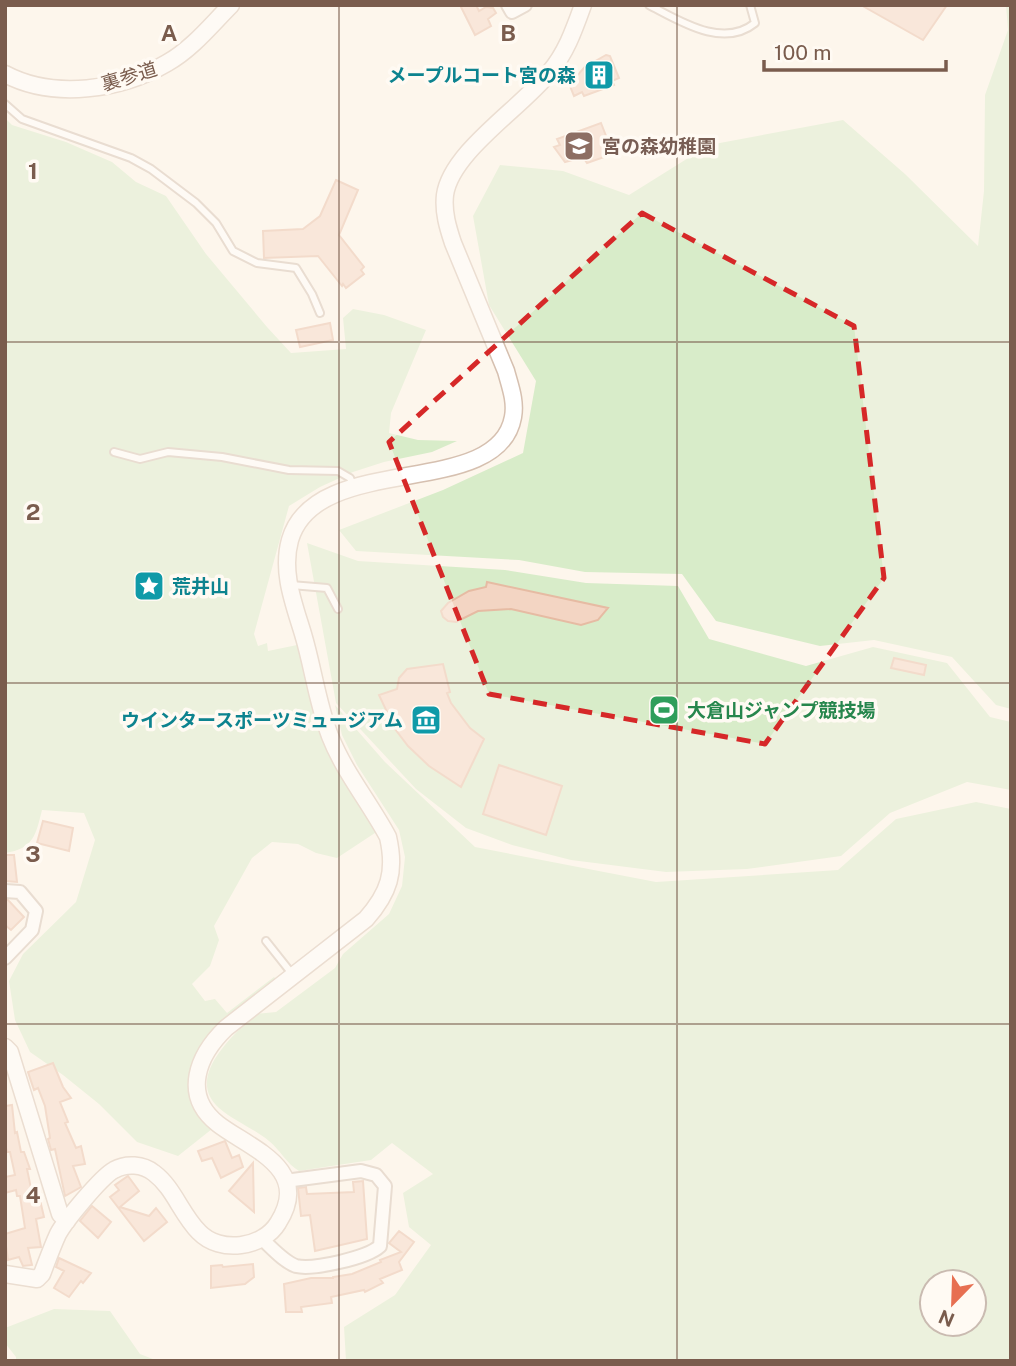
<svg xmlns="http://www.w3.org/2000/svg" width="1016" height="1366" viewBox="0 0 1016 1366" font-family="'Public Sans','Noto Sans JP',sans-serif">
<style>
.green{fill:#d8ecc9;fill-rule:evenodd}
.building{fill:#f3d5c3;stroke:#e6bba3;stroke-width:2}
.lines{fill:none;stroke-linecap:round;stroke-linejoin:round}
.lane-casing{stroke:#d1beb0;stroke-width:10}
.street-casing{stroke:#d1beb0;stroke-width:16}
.secondary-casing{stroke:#d6c0b0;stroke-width:19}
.lane{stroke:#fff;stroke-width:6}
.street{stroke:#fff;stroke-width:12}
.secondary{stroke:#fff;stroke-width:16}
.marked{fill:none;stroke:#d62828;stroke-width:5;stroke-dasharray:14 9;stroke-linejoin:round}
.grid{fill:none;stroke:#7a5c4d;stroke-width:2;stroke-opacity:0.55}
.labels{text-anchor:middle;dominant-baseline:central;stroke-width:7;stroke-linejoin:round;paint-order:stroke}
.culture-label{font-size:19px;font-weight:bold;fill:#0d838f;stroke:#fffaf3;text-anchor:end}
.street-label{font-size:19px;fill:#7a5c4d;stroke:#fffaf3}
.education-label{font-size:19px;font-weight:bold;fill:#785e54;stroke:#fffaf3;text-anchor:start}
.leisure-label{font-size:19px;font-weight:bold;fill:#27864d;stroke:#fffaf3;text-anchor:start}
.grid-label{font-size:23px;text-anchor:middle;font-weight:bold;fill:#7a5c4d;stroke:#fffaf3;stroke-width:7;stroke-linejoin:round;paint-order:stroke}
</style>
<rect width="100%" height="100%" fill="#fdf6ec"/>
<path class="green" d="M 1006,5 L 1011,5 L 1011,709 L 996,705 L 952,657 L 874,640 L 820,646 L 716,621 L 682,574 L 585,572 L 519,560 L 356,551 L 339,530 L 443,490 L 523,453 L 536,381 L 489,305 L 473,216 L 500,165 L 563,171 L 629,195 L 709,145 L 843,120 L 905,174 L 978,246 L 984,191 L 985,95 L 1008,30 Z
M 5,118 L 12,125 L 66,142 L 112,162 L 136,182 L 166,196 L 206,254 L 267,327 L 291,353 L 346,349 L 343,318 L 353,309 L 384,315 L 426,330 L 391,413 L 389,433 L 418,440 L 457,441 L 432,452 L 384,462 L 353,472 L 320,487 L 289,506 L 254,634 L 258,646 L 267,643 L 268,651 L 297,645 L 326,737 L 378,831 L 337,858 L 316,853 L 298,844 L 272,842 L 252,858 L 214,926 L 219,940 L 210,966 L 192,984 L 205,1001 L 215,999 L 227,1013 L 274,977 L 278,981 C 232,1016 149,1065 212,1129 L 178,1156 L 137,1142 L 99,1104 L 63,1075 L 30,1052 L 15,1020 L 9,981 L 23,954 L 76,902 L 95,840 L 84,813 L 42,810 C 36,834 34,849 5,853 Z
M 307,543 L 358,561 L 505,570 L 586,583 L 678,586 L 709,639 L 806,666 L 873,647 L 947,663 L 990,717 L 1011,722 L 1011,790 L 967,782 L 890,813 L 841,856 L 747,869 L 666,872 L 571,860 L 512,845 L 466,828 L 416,789 L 336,703 Z
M 335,705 L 385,762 L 475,847 L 656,882 L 838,870 L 896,819 L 976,802 L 1011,809 L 1011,1361 L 346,1361 L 344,1327 L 395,1295 L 431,1245 L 409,1227 L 403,1193 L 433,1174 L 392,1143 L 371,1160 L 299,1171 C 287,1164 280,1150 269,1141 C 253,1128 234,1121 219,1108 C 184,1077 234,1035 255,1014 L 276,1012 L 335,968 L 343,954 L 389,914 L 402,886 L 405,857 L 399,830 L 357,765 L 342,735 ZM 932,1282 L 974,1282 L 974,1324 L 932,1324 Z
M 54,1309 L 110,1311 L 140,1354 L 158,1361 L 16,1361 L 16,1357 L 5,1343 L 5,1328 Z"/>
<path class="building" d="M 460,5 L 476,5 L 479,11 L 486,7 L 493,8 L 496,13 L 488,19 L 491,26 L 475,35 Z
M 861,5 L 947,5 L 923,40 Z
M 606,55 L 610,56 L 619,78 L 612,81 L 614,85 L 584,96 L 582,92 L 574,96 L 570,86 L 573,85 L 572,82 L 577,80 L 576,77 L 589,62 L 590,64 Z
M 601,123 L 613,154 L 587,163 L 583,157 L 565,162 L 554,147 L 560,145 L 557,139 Z
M 336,180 L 358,190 L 339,235 L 364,267 L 361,270 L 364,274 L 346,288 L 343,284 L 342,286 L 318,256 L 264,258 L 263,231 L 303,229 L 320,216 Z
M 330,323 L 333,340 L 300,347 L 296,330 Z
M 487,582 L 608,608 L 598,620 L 581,625 L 511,609 L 478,611 L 456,622 L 448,621 L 443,617 L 441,611 L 448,603 L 469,591 L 486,587 Z
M 894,658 L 926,665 L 924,675 L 891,668 Z
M 443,664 L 450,692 L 447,693 L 451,703 L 470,728 L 484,739 L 461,787 L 429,766 L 408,746 L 395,729 L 379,695 L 397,689 L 399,678 L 407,669 Z
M 499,765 L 562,786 L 546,835 L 483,814 Z
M 43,821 L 73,828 L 69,851 L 37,843 Z
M 5,855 L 14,855 L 17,882 L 6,881 Z
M 5,900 L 8,900 L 24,917 L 11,930 L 5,925 Z
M 53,1063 L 63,1087 L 71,1098 L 60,1102 L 68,1122 L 65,1123 L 76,1148 L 81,1146 L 85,1164 L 73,1166 L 81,1187 L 65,1196 L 55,1149 L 51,1150 L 48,1139 L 50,1138 L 45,1106 L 38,1088 L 34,1090 L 28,1072 Z
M 12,1105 L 15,1133 L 17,1132 L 21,1152 L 24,1152 L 30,1169 L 27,1169 L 34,1203 L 40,1200 L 44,1217 L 36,1219 L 41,1247 L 28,1248 L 32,1265 L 23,1266 L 19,1257 L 8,1260 L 5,1239 L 5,1234 L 25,1228 L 20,1196 L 17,1196 L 16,1190 L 5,1193 L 5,1177 L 15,1175 L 10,1152 L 7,1152 L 5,1144 L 5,1106 Z
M 225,1141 L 232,1158 L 239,1155 L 243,1167 L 221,1178 L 212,1158 L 202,1161 L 198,1151 Z
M 253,1163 L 254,1212 L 229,1191 Z
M 128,1176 L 139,1191 L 120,1207 L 149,1216 L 156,1208 L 167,1222 L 144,1241 L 110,1197 L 119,1190 L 115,1185 Z
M 363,1181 L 367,1239 L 315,1251 L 310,1215 L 301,1216 L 298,1188 L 306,1187 L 307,1194 L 354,1192 L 353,1182 Z
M 92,1206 L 111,1222 L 98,1238 L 80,1221 Z
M 399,1231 L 414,1242 L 399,1262 L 402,1270 L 380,1279 L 383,1283 L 365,1292 L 364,1290 L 331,1297 L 332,1303 L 301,1307 L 302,1312 L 286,1312 L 284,1284 L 311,1278 L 333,1278 L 333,1277 L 352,1274 L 381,1262 L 380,1260 L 401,1252 L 389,1243 Z
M 59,1258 L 91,1273 L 83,1283 L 81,1281 L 69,1297 L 54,1288 L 64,1271 L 56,1267 Z
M 253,1264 L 254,1277 L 245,1284 L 211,1288 L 211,1266 L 222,1265 L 223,1267 Z"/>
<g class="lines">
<g class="lane-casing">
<path id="lane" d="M 649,5 C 680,21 723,49 755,23 L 750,5
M 5,104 L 22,119 L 131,158 L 151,169 L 196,203 L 216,223 L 233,251 L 257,263 L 296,268 L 312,294 L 320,313
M 114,452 L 140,459 L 168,452 L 222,457 L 289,470 L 338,471 L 350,478 L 354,487
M 291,585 L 327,588 L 338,609
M 266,941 L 293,975"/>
</g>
<g class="street-casing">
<path id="street" d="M 508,5 L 512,12 L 525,5
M 5,891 L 20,892 L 36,911 L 32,930 L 5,958
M 262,1239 C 271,1247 284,1262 296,1266 C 313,1270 367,1258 380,1246 L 385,1186 L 376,1175 L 361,1171 L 285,1181"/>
</g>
<g class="secondary-casing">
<path id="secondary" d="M 5,74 C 54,100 121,90 167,63 C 192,49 211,25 231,5
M 5,1047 L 10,1052 L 60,1214 L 67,1221
M 5,1274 L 37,1279 L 42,1274 C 47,1261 52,1247 58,1234 C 65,1221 101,1177 114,1170 C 126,1163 143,1164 154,1173 C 174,1188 181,1214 199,1232 C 220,1254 263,1248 278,1223 C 313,1168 249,1148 218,1124 C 181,1095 198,1055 226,1028 L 366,919 C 389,893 396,872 388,837 C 370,803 344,772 330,736 C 317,702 313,667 303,634 C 294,604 281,572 290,540 C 316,450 498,501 513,417 C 516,401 510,386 506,371 L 453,243 C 448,228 443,212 445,195 C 451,152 521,108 549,73 C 566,53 574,30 583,5"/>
</g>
<use href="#lane" class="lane"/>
<use href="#street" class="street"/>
<use href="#secondary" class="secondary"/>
</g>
<path d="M0 0H1016V1366H0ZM 642,213 L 854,326 L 884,578 L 765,744 L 489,694 L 389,442 Z" fill="#fdf6ec" fill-opacity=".55" fill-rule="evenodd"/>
<path class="marked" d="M 642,213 L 854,326 L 884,578 L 765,744 L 489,694 L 389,442 Z"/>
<path class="grid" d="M 339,5 L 339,1361M 677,5 L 677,1361M 5,342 L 1011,342M 5,683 L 1011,683M 5,1024 L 1011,1024"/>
<defs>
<g id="building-square" transform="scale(1.575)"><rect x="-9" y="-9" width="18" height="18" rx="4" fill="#0f9aa8" stroke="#fffaf3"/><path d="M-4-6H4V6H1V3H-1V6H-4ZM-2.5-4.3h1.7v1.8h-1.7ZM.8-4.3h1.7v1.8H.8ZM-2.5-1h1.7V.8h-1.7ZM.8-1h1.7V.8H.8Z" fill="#fff"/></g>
<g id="school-square" transform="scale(1.575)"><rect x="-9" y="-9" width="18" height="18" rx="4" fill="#8d6e63" stroke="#fffaf3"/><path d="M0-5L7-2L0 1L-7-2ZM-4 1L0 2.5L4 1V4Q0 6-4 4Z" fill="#fff"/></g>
<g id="sight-square" transform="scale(1.575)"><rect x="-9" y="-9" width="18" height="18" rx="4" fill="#0f9aa8" stroke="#fffaf3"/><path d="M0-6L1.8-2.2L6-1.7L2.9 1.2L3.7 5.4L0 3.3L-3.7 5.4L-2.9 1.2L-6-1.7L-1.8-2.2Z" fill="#fff"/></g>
<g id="stadium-square" transform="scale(1.575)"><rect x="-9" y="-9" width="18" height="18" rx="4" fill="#2e9e5b" stroke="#fffaf3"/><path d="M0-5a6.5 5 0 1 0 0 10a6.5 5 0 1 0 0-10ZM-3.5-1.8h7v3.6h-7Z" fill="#fff"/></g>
<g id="museum-square" transform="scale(1.575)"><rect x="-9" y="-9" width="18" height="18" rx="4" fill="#0f9aa8" stroke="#fffaf3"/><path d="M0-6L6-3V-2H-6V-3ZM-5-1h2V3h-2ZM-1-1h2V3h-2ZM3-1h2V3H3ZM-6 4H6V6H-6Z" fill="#fff"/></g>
</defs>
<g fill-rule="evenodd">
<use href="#building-square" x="599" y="75"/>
<use href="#school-square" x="579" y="146"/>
<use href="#sight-square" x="149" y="586"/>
<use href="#stadium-square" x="664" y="710"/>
<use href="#museum-square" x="426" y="720"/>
</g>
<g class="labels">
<g class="culture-label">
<text x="576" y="75">メープルコート宮の森</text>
<text x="172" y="586" text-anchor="start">荒井山</text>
<text x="403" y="720">ウインタースポーツミュージアム</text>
</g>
<g class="street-label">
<text transform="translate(129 76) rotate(-17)">裏参道</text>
</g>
<g class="education-label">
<text x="602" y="146">宮の森幼稚園</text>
</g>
<g class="leisure-label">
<text x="687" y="710">大倉山ジャンプ競技場</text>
</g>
</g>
<g class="grid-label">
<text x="169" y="41">A</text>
<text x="508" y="41">B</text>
<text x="33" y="179">1</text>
<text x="33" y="520">2</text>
<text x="33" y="862">3</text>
<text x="33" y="1203">4</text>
</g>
<rect width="1016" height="1366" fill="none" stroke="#7a5c4d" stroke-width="14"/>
<g transform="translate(953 1303) rotate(203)"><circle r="33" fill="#fffaf3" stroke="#cabbb1" stroke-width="2"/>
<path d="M0-5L12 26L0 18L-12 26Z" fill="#e76f51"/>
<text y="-10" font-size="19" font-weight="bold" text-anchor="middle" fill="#7a5c4d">N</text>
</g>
<path d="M764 60v10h182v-10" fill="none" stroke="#7a5c4d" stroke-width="3.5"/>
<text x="774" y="60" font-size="21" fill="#7a5c4d" stroke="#fffaf3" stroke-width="5" paint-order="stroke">100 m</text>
</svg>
